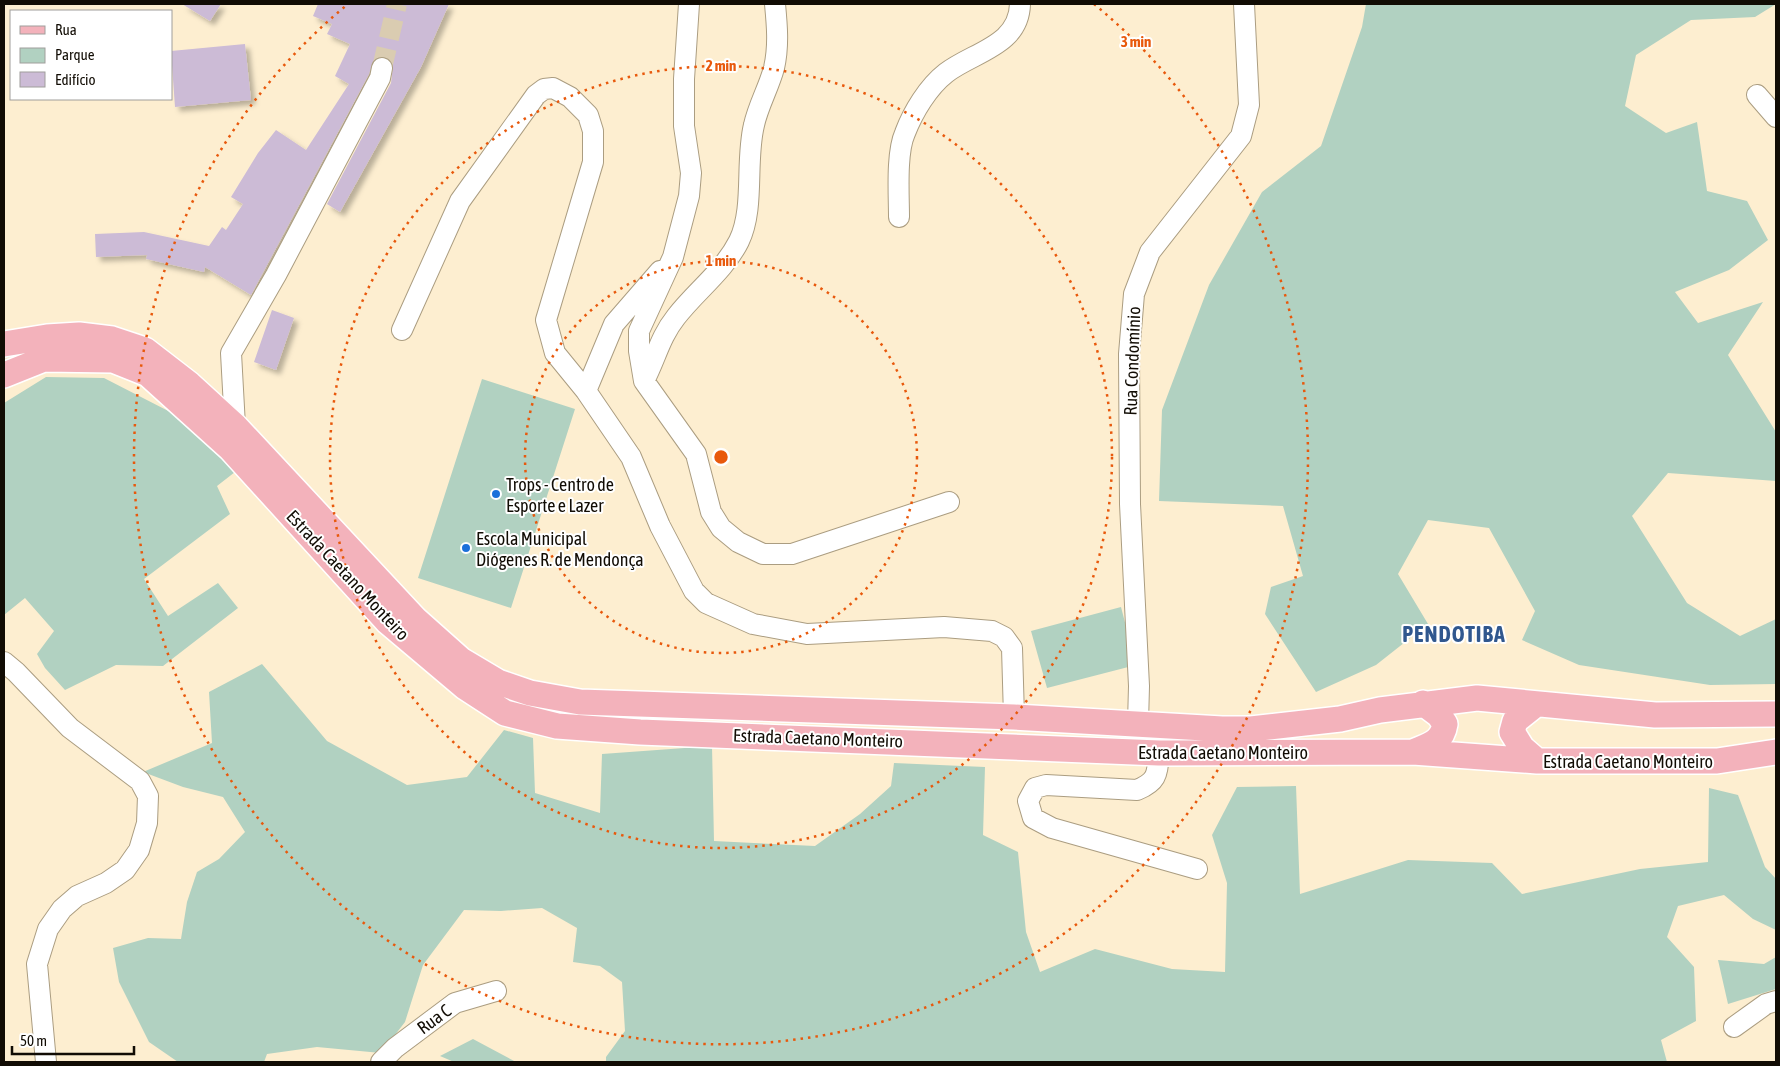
<svg xmlns="http://www.w3.org/2000/svg" width="1780" height="1066" viewBox="0 0 1780 1066" font-family="'Asap Condensed',sans-serif">
<style>
.green{fill:#b1d1c1}
.building{fill:#ccbbd6;filter:url(#shadow)}
.lines{fill:none;stroke-linecap:round;stroke-linejoin:round}
.minor-tunnel{stroke:#daccb1;stroke-width:20;stroke-dasharray:20 10;stroke-linecap:butt}
.minor-casing{stroke:#ab9d81;stroke-width:22}
.major-casing{stroke:#fff;stroke-width:28}
.minor{stroke:#fff;stroke-width:20}
.major{stroke:#f3b2bb;stroke-width:25}
.ring{fill:none;stroke:#e8590c;stroke-width:2.5;stroke-dasharray:2.5 5}
.poi-dot{fill:#1b70da;stroke:#fff;stroke-width:2}
.labels{text-anchor:middle;dominant-baseline:central;stroke-width:4;stroke-linejoin:round;paint-order:stroke}
.street-label{font-size:18px;fill:#110c04;stroke:#fff}
.poi-label{font-size:18px;fill:#110c04;stroke:#fff;text-anchor:start}
.district-label{font-size:22px;font-weight:bold;letter-spacing:1px;fill:#30578e;stroke:#fff}
.centre{fill:#e8590c;stroke:#fff;stroke-width:2.5}
.ring-label{font-size:15px;text-anchor:middle;font-weight:bold;fill:#e8590c;stroke:#fff;stroke-width:4;stroke-linejoin:round;paint-order:stroke}
</style>
<defs>
<filter id="shadow"><feDropShadow dx="4.5" dy="4.5" stdDeviation="2.5" flood-color="#0004"/></filter>
</defs>
<rect width="100%" height="100%" fill="#fdeed0"/>
<path class="green" d="M 1366,4 L 1776,4 L 1755,17 L 1691,20 L 1636,55 L 1625,106 L 1666,133 L 1697,122 L 1707,191 L 1747,201 L 1768,240 L 1729,270 L 1675,292 L 1698,323 L 1763,302 L 1728,355 L 1776,432 L 1776,481 L 1668,473 L 1632,516 L 1687,603 L 1740,636 L 1776,619 L 1776,684 L 1710,685 L 1579,665 L 1522,640 L 1535,611 L 1489,528 L 1428,520 L 1398,574 L 1428,624 L 1376,665 L 1316,692 L 1265,614 L 1271,587 L 1303,576 L 1283,506 L 1159,501 L 1162,410 L 1209,285 L 1262,192 L 1321,146 L 1362,27 Z
M 46,377 L 104,378 L 180,417 L 235,472 L 217,486 L 230,514 L 144,579 L 168,616 L 218,583 L 238,608 L 163,666 L 116,665 L 65,690 L 45,668 L 37,654 L 54,631 L 25,598 L 4,615 L 4,403 Z
M 482,379 L 575,409 L 511,608 L 418,578 Z
M 1121,607 L 1136,665 L 1047,688 L 1031,631 Z
M 262,664 L 327,741 L 407,785 L 467,777 L 504,730 L 533,738 L 535,793 L 600,813 L 602,754 L 712,746 L 714,841 L 815,846 L 860,814 L 891,786 L 894,763 L 985,767 L 983,835 L 1018,852 L 1026,932 L 1040,972 L 1095,949 L 1172,969 L 1225,972 L 1227,883 L 1212,835 L 1237,787 L 1296,786 L 1300,894 L 1408,860 L 1492,863 L 1522,894 L 1640,869 L 1708,862 L 1709,788 L 1738,795 L 1765,867 L 1776,879 L 1776,930 L 1753,919 L 1724,895 L 1678,906 L 1667,937 L 1694,967 L 1696,1021 L 1661,1040 L 1667,1062 L 606,1062 L 606,1057 L 625,1031 L 622,982 L 600,966 L 573,962 L 577,928 L 542,908 L 501,911 L 464,910 L 423,965 L 405,1022 L 381,1053 L 317,1047 L 267,1054 L 264,1062 L 178,1062 L 149,1042 L 119,982 L 113,948 L 148,938 L 181,939 L 187,902 L 197,872 L 219,859 L 245,832 L 223,797 L 183,787 L 143,772 L 212,743 L 209,692 Z
M 1776,957 L 1776,989 L 1728,1004 L 1718,960 L 1764,964 Z
M 473,1039 L 516,1062 L 454,1062 L 440,1056 Z"/>
<path class="building" d="M 182,4 L 221,4 L 210,21 Z
M 318,4 L 449,4 L 421,67 L 340,212 L 327,204 L 391,83 L 393,65 L 385,57 L 378,57 L 373,61 L 369,74 L 251,295 L 205,267 L 204,272 L 146,259 L 147,255 L 96,257 L 95,234 L 144,232 L 209,246 L 222,227 L 226,230 L 243,204 L 231,197 L 258,153 L 276,130 L 306,150 L 349,84 L 335,76 L 350,44 L 327,34 L 332,24 L 313,16 Z
M 245,44 L 251,100 L 175,107 L 171,51 Z
M 272,310 L 294,318 L 276,370 L 254,362 Z"/>
<g class="lines">
<path class="minor-tunnel" d="M 382,68 L 397,4"/>
<g class="minor-casing">
<path id="minor" d="M 689,4 L 684,79 L 684,126 L 691,173 L 689,196 L 673,257 L 639,331 L 639,351 L 644,381 L 696,454 L 711,512 L 721,528 L 738,542 L 763,554 L 792,554 L 949,502
M 1757,95 L 1776,117
M 899,217 C 899,195 896,153 905,133 C 913,112 928,87 946,73 C 973,52 1019,46 1020,4
M 402,330 L 460,201 L 536,95 L 544,89 L 553,88 L 570,97 L 588,115 L 593,131 L 593,162 L 546,320 L 555,353 L 586,391 L 631,457 L 660,526 L 694,591 L 706,603 L 753,624 L 807,634 L 944,627 L 992,631 L 1004,637 L 1012,648 L 1014,717
M 644,381 C 656,358 660,337 676,317 C 696,291 724,271 739,241 C 755,208 745,161 754,125 C 758,106 769,87 774,68 C 779,46 777,25 775,4
M 586,391 L 614,324 L 660,271
M 235,426 L 231,353 L 276,275 L 380,78 L 382,68
M 4,662 L 16,672 L 70,728 L 140,781 L 148,796 L 147,823 L 139,850 L 125,870 L 106,883 L 77,896 L 62,909 L 48,929 L 37,964 L 46,1062
M 1138,723 L 1139,686 L 1130,504 L 1129,354 L 1134,294 L 1150,252 L 1241,136 L 1249,105 L 1244,4
M 1159,753 C 1157,774 1158,781 1137,790 L 1046,785 L 1035,788 L 1028,801 L 1033,818 L 1052,828 L 1197,869
M 1734,1027 L 1766,1004 L 1776,1001
M 381,1062 L 395,1048 L 455,1003 L 496,991"/>
</g>
<g class="major-casing">
<path id="major" d="M 4,344 L 47,337 L 79,335 L 112,339 L 145,350 L 189,384 L 235,426 L 415,619 L 461,660 L 498,682 L 530,693 L 580,702 L 1014,717 L 1222,729 L 1251,729 L 1340,719 L 1380,710 L 1477,698 L 1655,715 L 1776,714
M 4,375 L 44,359 L 113,360 L 148,374 L 231,449 L 388,622 L 465,687 L 505,713 L 557,726 L 640,732 L 1159,753 L 1413,752 L 1537,761 L 1717,761 L 1776,752
M 1535,705 L 1515,721 L 1512,732 L 1522,748 L 1537,761
M 1413,752 C 1429,745 1442,743 1445,724 L 1439,715 L 1423,703"/>
</g>
<use href="#minor" class="minor"/>
<use href="#major" class="major"/>
</g>
<g class="ring">
<circle cx="721" cy="457" r="196"/>
<circle cx="721" cy="457" r="391"/>
<path d="M1094 4A587 587 0 1 1 348 4"/>
</g>
<g class="poi-dot">
<circle cx="496" cy="494" r="5"/>
<circle cx="466" cy="548" r="5"/>
</g>
<g class="labels">
<g class="street-label">
<text transform="translate(1132 361) rotate(-88)">Rua Condomínio</text>
<text transform="translate(348 575) rotate(47)">Estrada Caetano Monteiro</text>
<text transform="translate(818 738) rotate(2)">Estrada Caetano Monteiro</text>
<text x="1223" y="752">Estrada Caetano Monteiro</text>
<text x="1628" y="761">Estrada Caetano Monteiro</text>
<text transform="translate(434 1019) rotate(-36)">Rua C</text>
</g>
<g class="poi-label">
<text x="506" y="484">Trops - Centro de<tspan x="506" dy="21">Esporte e Lazer</tspan></text>
<text x="476" y="538">Escola Municipal<tspan x="476" dy="21">Diógenes R. de Mendonça</tspan></text>
</g>
<g class="district-label">
<text x="1454" y="634">PENDOTIBA</text>
</g>
</g>
<circle cx="721" cy="457" r="8" class="centre"/>
<g class="ring-label">
<text x="1136" y="47">3 min</text>
<text x="721" y="71">2 min</text>
<text x="721" y="266">1 min</text>
</g>
<rect width="1780" height="1066" fill="none" stroke="#110c04" stroke-width="10"/>
<rect x="10" y="10" width="162" height="90" fill="#ffffff" stroke="#a09e9b"/>
<rect x="20" y="26" width="25" height="8" fill="#f3b2bb" stroke="#a09e9b"/>
<text x="55" y="35" font-size="15" fill="#110c04">Rua</text>
<rect x="20" y="48" width="25" height="15" fill="#b1d1c1" stroke="#a09e9b"/>
<text x="55" y="60" font-size="15" fill="#110c04">Parque</text>
<rect x="20" y="72" width="25" height="15" fill="#ccbbd6" stroke="#a09e9b"/>
<text x="55" y="85" font-size="15" fill="#110c04">Edifício</text>
<path d="M12 1046v8h122v-8" fill="none" stroke="#110c04" stroke-width="2.5"/>
<text x="20" y="1046" font-size="15" fill="#110c04" stroke="#ffffff" stroke-width="4" paint-order="stroke">50 m</text>
</svg>
